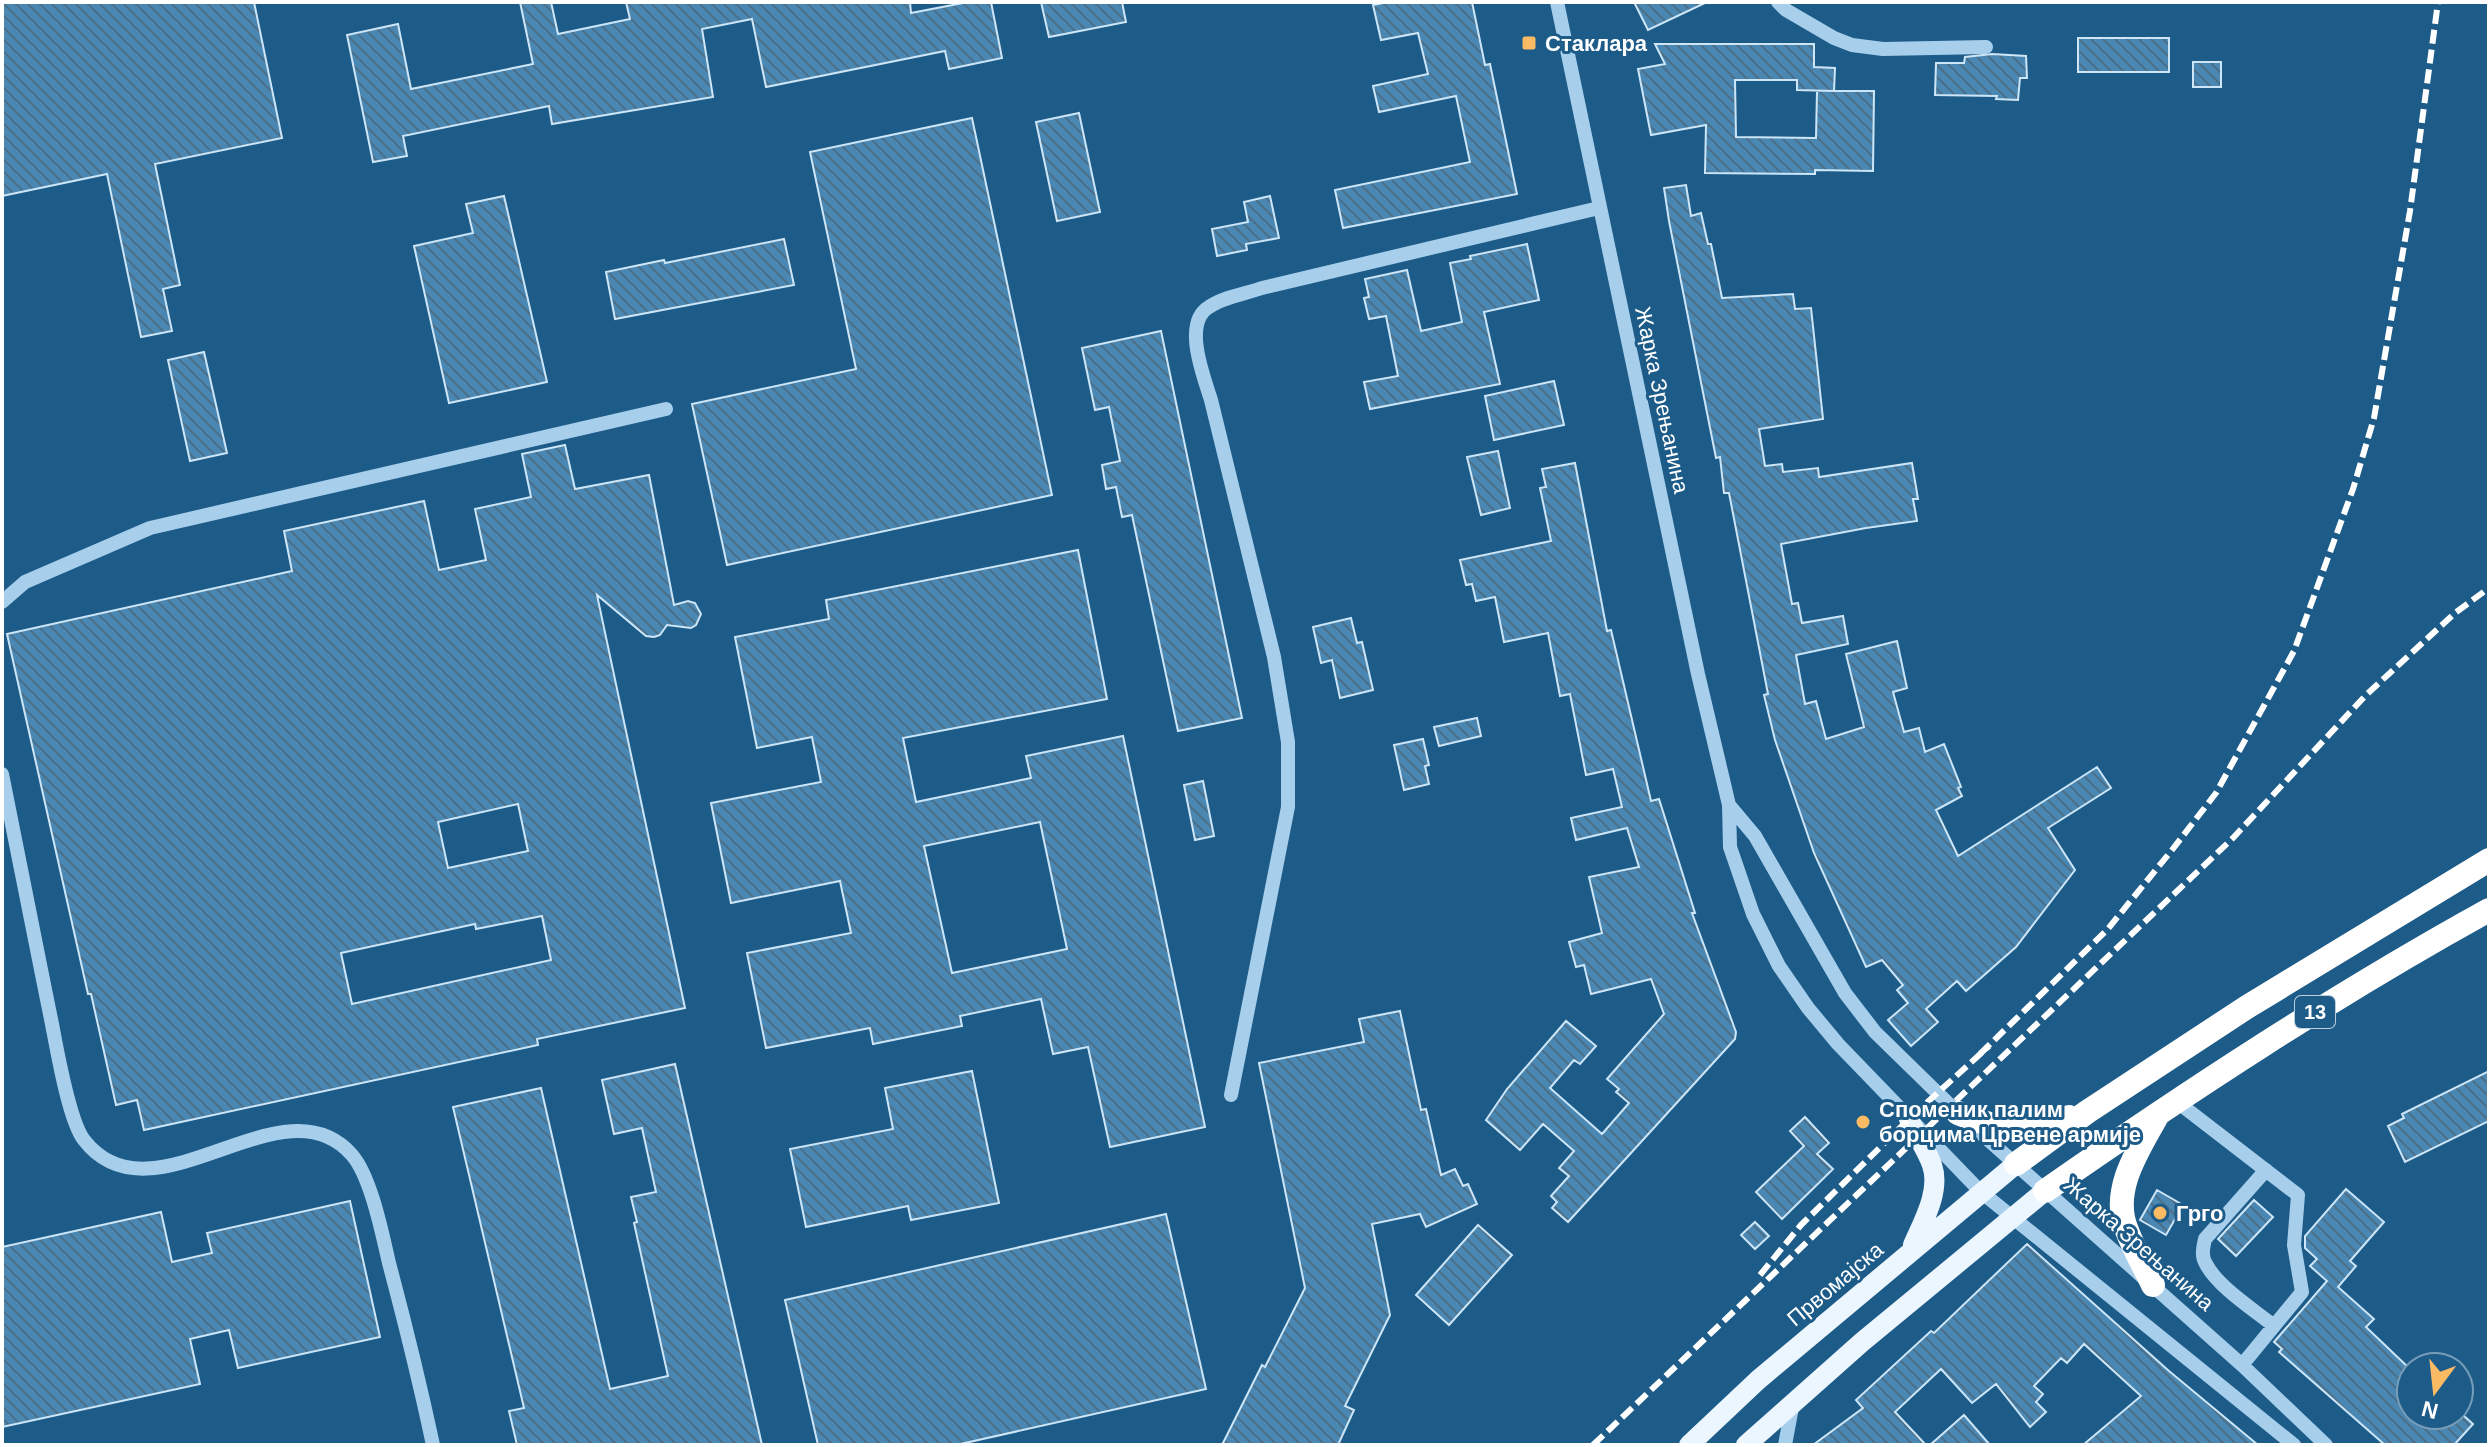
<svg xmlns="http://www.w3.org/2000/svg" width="2491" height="1447" viewBox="0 0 2491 1447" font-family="Helvetica,sans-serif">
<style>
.building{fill:url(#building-back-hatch);stroke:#cce6f8;stroke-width:2;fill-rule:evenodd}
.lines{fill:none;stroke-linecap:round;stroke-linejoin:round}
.minor{stroke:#a7cfec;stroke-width:14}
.major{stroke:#ecf6ff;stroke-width:20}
.highway{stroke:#fff;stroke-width:24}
.rail{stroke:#fff;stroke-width:6;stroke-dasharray:14 6;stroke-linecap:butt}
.poi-dot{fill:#fbbb65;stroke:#1d5b88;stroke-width:3}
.labels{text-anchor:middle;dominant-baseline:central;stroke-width:6;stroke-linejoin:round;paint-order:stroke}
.shield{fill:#1d5b88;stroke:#bbcedb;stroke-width:2}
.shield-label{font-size:20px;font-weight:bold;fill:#fff}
.poi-label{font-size:22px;font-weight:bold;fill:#fff;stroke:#1d5b88;text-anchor:start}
.street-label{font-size:22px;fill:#fff;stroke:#1d5b88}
</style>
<defs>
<pattern id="building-back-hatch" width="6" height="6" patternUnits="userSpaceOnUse" patternTransform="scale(2)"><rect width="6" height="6" fill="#4a87b2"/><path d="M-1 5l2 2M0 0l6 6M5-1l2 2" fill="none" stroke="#4b6f89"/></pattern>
</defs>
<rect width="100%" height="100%" fill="#1d5b88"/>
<path class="building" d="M 2,2 L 254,2 L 282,138 L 155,164 L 180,285 L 163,289 L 172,331 L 141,337 L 107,174 L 2,196 Z
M 520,2 L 551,2 L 558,34 L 630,19 L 626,2 L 910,2 L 911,13 L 968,2 L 991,2 L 1002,58 L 949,69 L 945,51 L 766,87 L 752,19 L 702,29 L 713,97 L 552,124 L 549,106 L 403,136 L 407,156 L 373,162 L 347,35 L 398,24 L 411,89 L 533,64 Z
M 1041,2 L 1122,2 L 1126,22 L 1049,37 Z
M 1388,2 L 1472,2 L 1485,65 L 1490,64 L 1517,194 L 1343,228 L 1335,190 L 1470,162 L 1456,96 L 1379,112 L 1373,86 L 1428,74 L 1418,33 L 1381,40 L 1373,5 Z
M 1634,2 L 1707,2 L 1648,30 Z
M 2078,38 L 2169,38 L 2169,72 L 2078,72 Z
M 1655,44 L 1814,44 L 1814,67 L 1835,68 L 1834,91 L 1874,91 L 1873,171 L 1815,170 L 1815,174 L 1705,173 L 1706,125 L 1651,135 L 1638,69 L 1665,64 ZM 1735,80 L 1797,80 L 1797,90 L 1834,91 L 1817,91 L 1816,138 L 1736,137 Z
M 1992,54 L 2026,56 L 2027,78 L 2020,78 L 2018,100 L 1996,99 L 1997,96 L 1935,95 L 1936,63 L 1964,63 L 1965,57 Z
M 2193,62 L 2221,62 L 2221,87 L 2193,87 Z
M 1079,113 L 1100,212 L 1057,221 L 1036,122 Z
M 972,118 L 1052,495 L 727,565 L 692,404 L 856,369 L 810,152 Z
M 1686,185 L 1691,216 L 1701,213 L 1708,244 L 1711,244 L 1722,298 L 1793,294 L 1795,309 L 1811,308 L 1823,419 L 1759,429 L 1765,466 L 1782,464 L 1783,472 L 1818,468 L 1819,477 L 1912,463 L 1918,499 L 1913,499 L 1917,521 L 1866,528 L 1781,544 L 1792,604 L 1798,603 L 1802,623 L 1843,616 L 1848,644 L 1796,655 L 1805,704 L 1816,701 L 1826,739 L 1864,727 L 1846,654 L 1897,641 L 1907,688 L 1893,692 L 1904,732 L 1919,728 L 1925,752 L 1944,744 L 1961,787 L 1958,788 L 1962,796 L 1936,810 L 1958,856 L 2097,767 L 2111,788 L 2048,828 L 2075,870 L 2016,947 L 1966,991 L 1957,981 L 1926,1009 L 1938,1022 L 1911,1046 L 1888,1020 L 1908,1003 L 1897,990 L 1903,985 L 1882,960 L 1866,967 L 1814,853 L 1775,740 L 1764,695 L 1768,694 L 1729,493 L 1724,493 L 1720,457 L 1716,458 L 1669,221 L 1664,188 Z
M 504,196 L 547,382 L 449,403 L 414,246 L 473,233 L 466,204 Z
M 1270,196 L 1279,238 L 1246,244 L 1247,250 L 1217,256 L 1212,229 L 1248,222 L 1244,202 Z
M 784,239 L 794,285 L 615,319 L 606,272 L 664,260 L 665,263 Z
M 1527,244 L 1539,300 L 1484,312 L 1500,384 L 1370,409 L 1364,382 L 1398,376 L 1386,316 L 1369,319 L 1364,298 L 1369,297 L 1365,279 L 1407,270 L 1421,331 L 1462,322 L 1450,263 L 1471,259 L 1470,256 Z
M 1161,331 L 1242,718 L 1178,731 L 1132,515 L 1122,517 L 1116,487 L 1106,489 L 1102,465 L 1120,461 L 1109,407 L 1095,410 L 1082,348 Z
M 204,352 L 227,453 L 190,461 L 168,360 Z
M 1554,381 L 1564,425 L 1494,440 L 1485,396 Z
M 565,445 L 575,489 L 649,475 L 674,605 L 688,601 L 695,603 L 701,614 L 696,625 L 691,628 L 667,625 L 660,635 L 654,637 L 646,636 L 597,595 L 685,1008 L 537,1039 L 538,1045 L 144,1130 L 137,1100 L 116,1105 L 91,994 L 88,994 L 7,634 L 292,571 L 284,531 L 424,501 L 439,570 L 486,560 L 475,509 L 531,497 L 522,454 ZM 518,804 L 528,851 L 448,868 L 438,822 ZM 542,916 L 551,960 L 352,1004 L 341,953 L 475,924 L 476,929 Z
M 1498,451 L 1510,508 L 1481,515 L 1467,457 Z
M 1575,463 L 1607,631 L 1611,630 L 1651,801 L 1659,799 L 1695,913 L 1692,913 L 1736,1032 L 1735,1039 L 1568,1222 L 1552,1208 L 1557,1202 L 1551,1196 L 1569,1176 L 1559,1168 L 1574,1151 L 1543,1124 L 1520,1150 L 1486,1120 L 1507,1089 L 1566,1021 L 1596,1046 L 1580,1064 L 1574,1060 L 1550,1088 L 1602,1134 L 1629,1103 L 1616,1092 L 1619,1089 L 1607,1079 L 1664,1014 L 1651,979 L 1591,994 L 1584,965 L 1576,967 L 1569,942 L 1602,933 L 1589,877 L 1639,867 L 1627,828 L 1576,840 L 1571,818 L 1622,807 L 1613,769 L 1586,775 L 1570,694 L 1560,696 L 1548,633 L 1504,642 L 1495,597 L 1476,601 L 1472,584 L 1466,585 L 1460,560 L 1551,541 L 1540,488 L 1546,487 L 1542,469 Z
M 1078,550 L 1107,699 L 903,738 L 916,802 L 1031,778 L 1026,756 L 1123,736 L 1205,1127 L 1110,1147 L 1088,1047 L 1053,1054 L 1041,999 L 960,1016 L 962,1026 L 873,1044 L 870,1028 L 766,1048 L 747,953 L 851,933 L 840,881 L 731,903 L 711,803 L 821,782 L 812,737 L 757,748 L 735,637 L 829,619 L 826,600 ZM 1040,822 L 1067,949 L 952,973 L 924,846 Z
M 1351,618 L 1357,643 L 1362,642 L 1373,690 L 1340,698 L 1332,660 L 1321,663 L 1313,627 Z
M 1477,718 L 1481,736 L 1439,746 L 1434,727 Z
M 1423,739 L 1429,765 L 1425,766 L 1429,784 L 1404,790 L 1394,745 Z
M 1203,781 L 1214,836 L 1195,840 L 1184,785 Z
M 1400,1011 L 1421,1110 L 1426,1109 L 1441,1175 L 1455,1169 L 1463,1186 L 1468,1184 L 1477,1204 L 1426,1227 L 1420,1214 L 1372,1224 L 1390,1315 L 1345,1406 L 1354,1410 L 1338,1445 L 1222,1445 L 1262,1365 L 1265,1367 L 1305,1288 L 1259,1063 L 1364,1042 L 1359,1019 Z
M 675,1064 L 762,1445 L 517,1445 L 509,1411 L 524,1408 L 453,1107 L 541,1088 L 610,1389 L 668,1376 L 634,1223 L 637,1222 L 631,1197 L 656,1192 L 642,1128 L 614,1134 L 602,1080 Z
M 972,1071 L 999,1203 L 911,1220 L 908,1206 L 806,1227 L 790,1149 L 893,1129 L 885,1088 Z
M 2489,1071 L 2489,1121 L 2405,1162 L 2388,1126 L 2404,1118 L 2402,1114 Z
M 1805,1117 L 1829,1143 L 1817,1154 L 1833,1169 L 1782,1219 L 1756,1192 L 1804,1146 L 1790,1131 Z
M 2346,1189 L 2384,1222 L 2350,1261 L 2356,1266 L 2338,1287 L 2374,1319 L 2366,1327 L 2411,1370 L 2411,1415 L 2463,1415 L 2473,1424 L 2454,1445 L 2385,1445 L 2279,1352 L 2282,1349 L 2274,1342 L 2327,1281 L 2310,1266 L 2317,1259 L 2305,1248 L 2305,1236 Z
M 2157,1190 L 2183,1205 L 2166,1235 L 2140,1220 Z
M 2254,1200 L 2273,1217 L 2236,1256 L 2218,1239 Z
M 350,1201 L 380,1337 L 238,1368 L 229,1330 L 190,1339 L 200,1384 L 2,1427 L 2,1247 L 161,1212 L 172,1262 L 212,1253 L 207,1233 Z
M 1166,1214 L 1206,1389 L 956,1445 L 818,1445 L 785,1300 Z
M 1755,1222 L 1769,1236 L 1755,1249 L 1741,1235 Z
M 1478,1225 L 1512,1255 L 1449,1325 L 1416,1295 Z
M 2027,1244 L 2169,1371 L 2258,1445 L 2083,1445 L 2141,1396 L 2084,1344 L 2067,1363 L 2061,1358 L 2034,1386 L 2043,1394 L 2036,1402 L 2046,1412 L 2030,1427 L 1996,1384 L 1972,1403 L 1941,1369 L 1895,1412 L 1926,1445 L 1813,1445 L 1863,1408 L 1856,1400 L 1931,1331 L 1934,1333 Z
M 1964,1415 L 1990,1445 L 1930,1445 Z"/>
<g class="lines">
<path class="minor" d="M 1557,2 L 1698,674 L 1729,805 L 1730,847 L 1753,914 L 1779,966 L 1808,1008 L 1838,1044 L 1980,1191 L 2294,1445
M 1778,2 L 1786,10 L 1834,38 L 1852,45 L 1883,49 L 1986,47
M 2,602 L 25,582 L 150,528 L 666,409
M 2,774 C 19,858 35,941 52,1024 C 57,1050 69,1121 84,1140 C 153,1229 282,1075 352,1155 C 371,1177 382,1233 389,1263 C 405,1323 420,1384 433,1445
M 1729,805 L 1755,836 L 1845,993 L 1875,1032 L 1958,1113 L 2242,1365 L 2326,1445
M 1231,1095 L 1288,807 L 1288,742 L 1274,657 L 1211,400 C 1204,377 1182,323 1209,307 C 1223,297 1245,294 1262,288 L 1599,208
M 2176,1101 L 2298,1195 L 2294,1245 L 2302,1292 L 2242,1365
M 2266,1170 L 2205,1239 C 2203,1248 2201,1256 2206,1264 C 2217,1286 2254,1310 2274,1326
M 1785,1445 L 1793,1402"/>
<path class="major" d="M 1909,1119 C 1916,1135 1927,1150 1932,1165 C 1941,1191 1923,1222 1913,1245
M 1689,1445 L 1758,1380 L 2016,1164
M 1746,1445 L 1862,1342 L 2045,1191"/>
<path class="highway" d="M 1958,1113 C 2005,1132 2020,1132 2069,1117
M 2016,1164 L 2087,1112 L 2247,1007 L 2489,860
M 2045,1191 C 2189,1091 2335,995 2489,910
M 2153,1285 C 2144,1266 2133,1248 2126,1228 C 2111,1189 2139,1149 2157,1116"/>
<path class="rail" d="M 1980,1054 L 2107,930 L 2172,850 L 2216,793 L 2294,651 L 2353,489 L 2374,418 L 2410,211 L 2438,2
M 1760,1275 L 1801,1225 L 1909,1119 L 1989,1046
M 1593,1445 L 2233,838 L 2366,695 L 2455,613 L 2489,588"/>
</g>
<g class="poi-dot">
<rect x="1521" y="35" width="16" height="16" rx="4"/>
<circle cx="1863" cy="1122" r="8"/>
<circle cx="2160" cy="1213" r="8"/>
</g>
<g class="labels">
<rect class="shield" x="2295" y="996" width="40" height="32" rx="6"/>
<g class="shield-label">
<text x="2315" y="1012">13</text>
</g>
<g class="poi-label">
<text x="1545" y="43">Стаклара</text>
<text x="1879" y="1109">Споменик палим<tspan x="1879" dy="25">борцима Црвене армије</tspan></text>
<text x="2176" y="1213">Грго</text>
</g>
<g class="street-label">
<text transform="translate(1662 400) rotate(78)">Жарка Зрењанина</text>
<text transform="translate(2139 1244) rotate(41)">Жарка Зрењанина</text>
<text transform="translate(1835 1284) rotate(-40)">Првомајска</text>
</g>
</g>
<rect width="2491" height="1447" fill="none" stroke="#ffffff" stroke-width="8"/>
<g transform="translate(2435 1391) rotate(195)"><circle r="38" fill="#1d5b88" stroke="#779db8" stroke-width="2"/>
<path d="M0-6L14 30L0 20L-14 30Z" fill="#fbbb65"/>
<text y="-12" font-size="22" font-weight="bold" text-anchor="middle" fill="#ffffff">N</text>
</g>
</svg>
